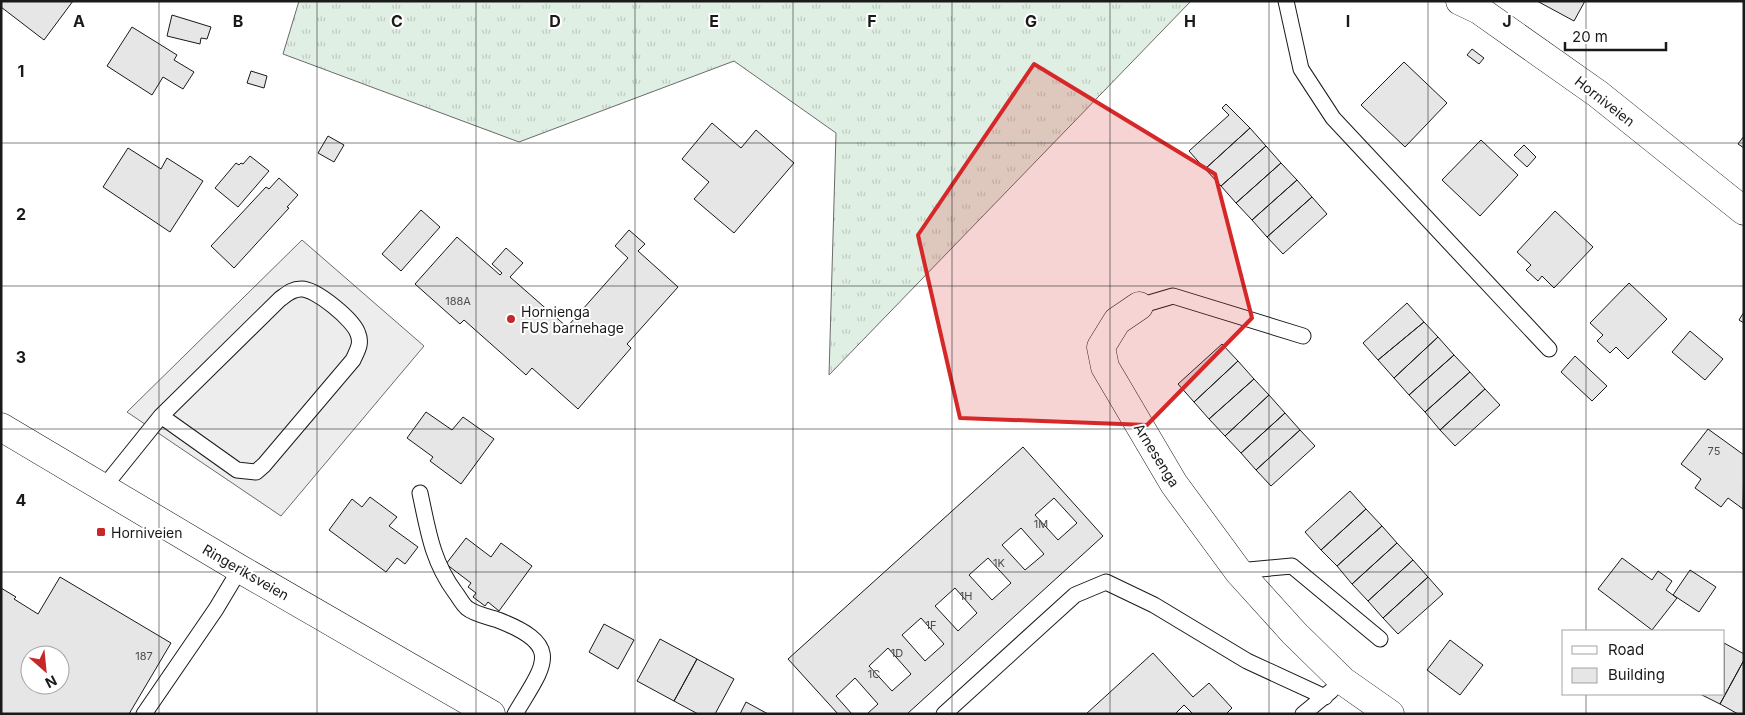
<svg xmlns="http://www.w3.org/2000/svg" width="1745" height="715" viewBox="0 0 1745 715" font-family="Inter,sans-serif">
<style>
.grass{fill:url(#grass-tufts);stroke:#6a6a6a}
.parking{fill:#ededed;stroke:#6a6a6a}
.building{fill:#e6e6e6;stroke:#1a1a1a;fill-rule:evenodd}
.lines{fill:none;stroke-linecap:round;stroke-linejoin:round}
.service-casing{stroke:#1a1a1a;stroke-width:17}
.minor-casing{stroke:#1a1a1a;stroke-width:29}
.primary-casing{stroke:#1a1a1a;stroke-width:29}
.service{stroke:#fff;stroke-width:15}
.minor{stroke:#fff;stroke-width:28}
.primary{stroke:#fff;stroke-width:28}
.marked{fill:#d62828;fill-opacity:0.2;stroke:#d62828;stroke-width:4;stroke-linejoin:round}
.grid{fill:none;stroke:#1a1a1a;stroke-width:1;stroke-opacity:0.55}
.poi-dot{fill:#c62828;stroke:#fff;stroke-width:2}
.labels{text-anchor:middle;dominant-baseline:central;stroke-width:4;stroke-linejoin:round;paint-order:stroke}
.number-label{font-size:11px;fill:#4d4d4d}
.street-label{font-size:14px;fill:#1a1a1a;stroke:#fff}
.poi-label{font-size:14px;fill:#1a1a1a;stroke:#fff;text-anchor:start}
.grid-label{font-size:16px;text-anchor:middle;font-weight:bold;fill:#1a1a1a;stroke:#fff;stroke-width:4;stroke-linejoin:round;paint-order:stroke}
</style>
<defs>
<pattern id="grass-tufts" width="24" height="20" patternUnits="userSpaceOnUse" patternTransform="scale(1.25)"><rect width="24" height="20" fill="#e0efe3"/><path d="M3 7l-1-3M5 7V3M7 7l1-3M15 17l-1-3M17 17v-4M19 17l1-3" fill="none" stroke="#c0ccc2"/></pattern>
</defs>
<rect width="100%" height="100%" fill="#fff"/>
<path class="grass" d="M 299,1 L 1191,1 L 829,375 L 836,133 L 734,61 L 519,142 L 283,54 Z"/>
<path class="parking" d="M 302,240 L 424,346 L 281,516 L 127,412 Z"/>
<path class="building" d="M 1,1 L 73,1 L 44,40 L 1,7 Z
M 1537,1 L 1585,1 L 1574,21 Z
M 172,15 L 211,27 L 207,39 L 201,38 L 200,44 L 167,36 Z
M 132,27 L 177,55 L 174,60 L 194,72 L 183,89 L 163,77 L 152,95 L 107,66 Z
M 1472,49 L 1484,58 L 1479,64 L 1467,55 Z
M 1404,62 L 1447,103 L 1405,147 L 1361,105 Z
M 251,71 L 267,76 L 264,88 L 247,83 Z
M 1226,104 L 1250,128 L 1205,169 L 1189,151 L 1229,115 L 1222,108 Z
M 712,123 L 741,148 L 756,130 L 794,163 L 734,233 L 694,199 L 709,182 L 682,159 Z
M 1250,128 L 1266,146 L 1221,186 L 1205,169 Z
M 328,136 L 344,145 L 334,162 L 318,153 Z
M 1744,136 L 1744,148 L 1738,144 Z
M 1481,140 L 1518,175 L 1480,216 L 1442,180 Z
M 1524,145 L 1536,157 L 1527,167 L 1514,155 Z
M 1266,146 L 1281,163 L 1236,203 L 1221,186 Z
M 128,148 L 161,169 L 167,158 L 203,181 L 170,232 L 103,187 Z
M 250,156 L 269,171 L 238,207 L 215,188 L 236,163 L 239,165 L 241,163 L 243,164 Z
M 1281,163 L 1297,180 L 1252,220 L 1236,203 Z
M 279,178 L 298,195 L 287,207 L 289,208 L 234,268 L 211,246 L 266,187 L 269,189 Z
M 1297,180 L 1312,197 L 1267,237 L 1252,220 Z
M 1312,197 L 1327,214 L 1283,254 L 1267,237 Z
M 421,210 L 440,227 L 401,271 L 382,254 Z
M 1555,211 L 1593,247 L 1554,288 L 1542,276 L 1538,281 L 1526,270 L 1531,265 L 1517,252 Z
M 629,230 L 645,244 L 638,251 L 678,287 L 627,344 L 631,348 L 578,409 L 532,368 L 526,375 L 464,320 L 460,324 L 415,284 L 457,237 L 500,275 L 502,273 L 492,264 L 506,248 L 523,263 L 510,277 L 567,327 L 628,258 L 615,246 Z
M 1629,283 L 1667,319 L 1628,359 L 1616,347 L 1610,353 L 1597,341 L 1603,335 L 1590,323 Z
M 1407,303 L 1424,322 L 1378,360 L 1363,343 Z
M 1744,312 L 1744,323 L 1739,320 Z
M 1424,322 L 1438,337 L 1394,378 L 1378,360 Z
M 1690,331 L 1723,359 L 1705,380 L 1672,352 Z
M 1438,337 L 1454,355 L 1409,395 L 1394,378 Z
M 1222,344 L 1238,361 L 1194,402 L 1178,384 Z
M 1454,355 L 1470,372 L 1425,412 L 1409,395 Z
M 1575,356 L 1607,386 L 1592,401 L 1561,372 Z
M 1238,361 L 1254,379 L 1209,419 L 1194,402 Z
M 1470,372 L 1485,389 L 1440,430 L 1425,412 Z
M 1254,379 L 1269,395 L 1225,436 L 1209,419 Z
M 1485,389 L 1500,405 L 1455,446 L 1440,430 Z
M 1269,395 L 1285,413 L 1241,453 L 1225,436 Z
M 426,412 L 452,430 L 463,417 L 494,439 L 461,484 L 430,461 L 433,457 L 407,438 Z
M 1285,413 L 1300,430 L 1256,470 L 1241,453 Z
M 1708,429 L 1744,455 L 1743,509 L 1728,498 L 1721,507 L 1695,488 L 1701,479 L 1681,464 Z
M 1300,430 L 1315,446 L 1271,486 L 1256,470 Z
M 1023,447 L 1103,536 L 907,714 L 867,714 L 878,704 L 855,678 L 836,696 L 852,714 L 838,714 L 788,659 ZM 1054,498 L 1077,523 L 1058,540 L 1035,515 ZM 1021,528 L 1044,554 L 1025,570 L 1002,545 ZM 988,558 L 1011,583 L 992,600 L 969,575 ZM 955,588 L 977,613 L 958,631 L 935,606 ZM 921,618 L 944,644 L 925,661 L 902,635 ZM 888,648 L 911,674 L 892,691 L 869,666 Z
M 1350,491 L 1366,509 L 1321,550 L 1305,532 Z
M 370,497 L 397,517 L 389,526 L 418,547 L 405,564 L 397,558 L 386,572 L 329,530 L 352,499 L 362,507 Z
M 1366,509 L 1382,526 L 1337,566 L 1321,550 Z
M 1382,526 L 1397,543 L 1352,584 L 1337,566 Z
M 466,538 L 491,557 L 501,543 L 532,566 L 499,611 L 488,602 L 485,606 L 473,597 L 476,593 L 468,587 L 471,583 L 446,564 Z
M 1397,543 L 1413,560 L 1368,601 L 1352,584 Z
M 1622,558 L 1652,580 L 1658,571 L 1672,581 L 1666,590 L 1677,598 L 1652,630 L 1598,589 Z
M 1413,560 L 1428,577 L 1383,618 L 1368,601 Z
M 1690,570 L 1716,587 L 1699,612 L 1673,595 Z
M 60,577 L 171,643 L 129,714 L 1,714 L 1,588 L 16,597 L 14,599 L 38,614 ZM 30,655 L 60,655 L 60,685 L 30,685 Z
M 1428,577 L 1443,594 L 1398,634 L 1383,618 Z
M 604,624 L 634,640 L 618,669 L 589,652 Z
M 660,639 L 697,659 L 674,701 L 637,681 Z
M 1450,640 L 1483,665 L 1460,695 L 1427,670 Z
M 1724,643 L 1744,654 L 1744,660 L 1720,704 L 1700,694 L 1724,694 Z
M 1153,653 L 1193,697 L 1209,683 L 1232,708 L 1226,714 L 1193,714 L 1184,705 L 1175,714 L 1086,714 Z
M 697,659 L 734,679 L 715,714 L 698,714 L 674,701 Z
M 1744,660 L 1744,714 L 1738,714 L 1720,704 Z
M 746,702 L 768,714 L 740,714 Z"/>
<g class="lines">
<g class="service-casing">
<path id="service" d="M 1286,1 L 1301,69 L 1333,118 L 1549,349
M 1139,306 L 1173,296 L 1303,336
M 103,488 L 161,416 L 280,299 C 287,294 292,289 301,289 C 315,288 354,320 358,334 C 362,344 357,351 353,360 L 264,465 L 256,472 L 237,470 L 161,416
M 420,493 C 428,530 432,561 455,592 C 459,597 462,604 467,608 C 474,614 489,617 498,620 C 565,646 544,665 515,714
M 1238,571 L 1292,566 L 1380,639
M 144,714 L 216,609 L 240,569
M 944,714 L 1075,595 L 1106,582 L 1154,605 L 1247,661 L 1325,697
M 1303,714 L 1331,691"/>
</g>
<g class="minor-casing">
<path id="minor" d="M 1460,1 L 1479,10 L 1598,94 L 1744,211
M 1139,306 L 1117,321 L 1101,347 L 1105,367 L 1174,484 L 1238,571 L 1294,633 L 1343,681 L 1390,714"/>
</g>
<g class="primary-casing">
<path id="primary" d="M 1,427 L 240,569 L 491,714"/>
</g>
<use href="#service" class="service"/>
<use href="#minor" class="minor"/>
<use href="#primary" class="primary"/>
</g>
<path class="marked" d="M 1034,64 L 1215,174 L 1252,318 L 1147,425 L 960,418 L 918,235 Z"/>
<path class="grid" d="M 159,1 L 159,714M 317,1 L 317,714M 476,1 L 476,714M 635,1 L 635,714M 793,1 L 793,714M 952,1 L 952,714M 1110,1 L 1110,714M 1269,1 L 1269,714M 1428,1 L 1428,714M 1586,1 L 1586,631M 1,143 L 1744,143M 1,286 L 1744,286M 1,429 L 1744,429M 1,572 L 1744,572M 1586,694 L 1586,714"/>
<g class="poi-dot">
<circle cx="511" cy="319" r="5"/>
<rect x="96" y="527" width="10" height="10" rx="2.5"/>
</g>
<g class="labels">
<g class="number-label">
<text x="458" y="301">188A</text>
<text x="1714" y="451">75</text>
<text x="1041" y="524">1M</text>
<text x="999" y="563">1K</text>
<text x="966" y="596">1H</text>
<text x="931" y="625">1F</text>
<text x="897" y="653">1D</text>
<text x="144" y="656">187</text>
<text x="874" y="674">1C</text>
</g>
<g class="street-label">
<text transform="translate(1605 101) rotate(38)">Horniveien</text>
<text transform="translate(1157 455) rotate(58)">Arnesenga</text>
<text transform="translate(246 572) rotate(30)">Ringeriksveien</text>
</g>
<g class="poi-label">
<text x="521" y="311">Hornienga<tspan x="521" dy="16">FUS barnehage</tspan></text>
<text x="111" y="532">Horniveien</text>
</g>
</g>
<g class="grid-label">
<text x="79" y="27">A</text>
<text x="238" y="27">B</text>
<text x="397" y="27">C</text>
<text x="555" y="27">D</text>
<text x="714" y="27">E</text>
<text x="872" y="27">F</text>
<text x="1031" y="27">G</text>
<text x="1190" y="27">H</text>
<text x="1348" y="27">I</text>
<text x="1507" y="27">J</text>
<text x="21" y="77">1</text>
<text x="21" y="220">2</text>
<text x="21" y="363">3</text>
<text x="21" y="506">4</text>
</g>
<rect width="1745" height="715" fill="none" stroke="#1a1a1a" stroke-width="5"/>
<rect x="1562" y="630" width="162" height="65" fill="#ffffff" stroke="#a3a3a3"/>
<rect x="1572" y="646" width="25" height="8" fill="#ffffff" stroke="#a3a3a3"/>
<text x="1608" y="655" font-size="15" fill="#1a1a1a">Road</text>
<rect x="1572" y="668" width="25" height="15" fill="#e6e6e6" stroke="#a3a3a3"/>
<text x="1608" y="680" font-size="15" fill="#1a1a1a">Building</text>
<g transform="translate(45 670) rotate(153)"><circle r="24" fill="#ffffff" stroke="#a3a3a3"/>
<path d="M0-4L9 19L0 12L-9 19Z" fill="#c62828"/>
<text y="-8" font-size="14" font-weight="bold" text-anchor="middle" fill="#1a1a1a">N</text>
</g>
<path d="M1565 42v8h101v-8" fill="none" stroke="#1a1a1a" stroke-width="2.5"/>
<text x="1572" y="42" font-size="15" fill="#1a1a1a" stroke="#ffffff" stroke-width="4" paint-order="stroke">20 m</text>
</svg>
